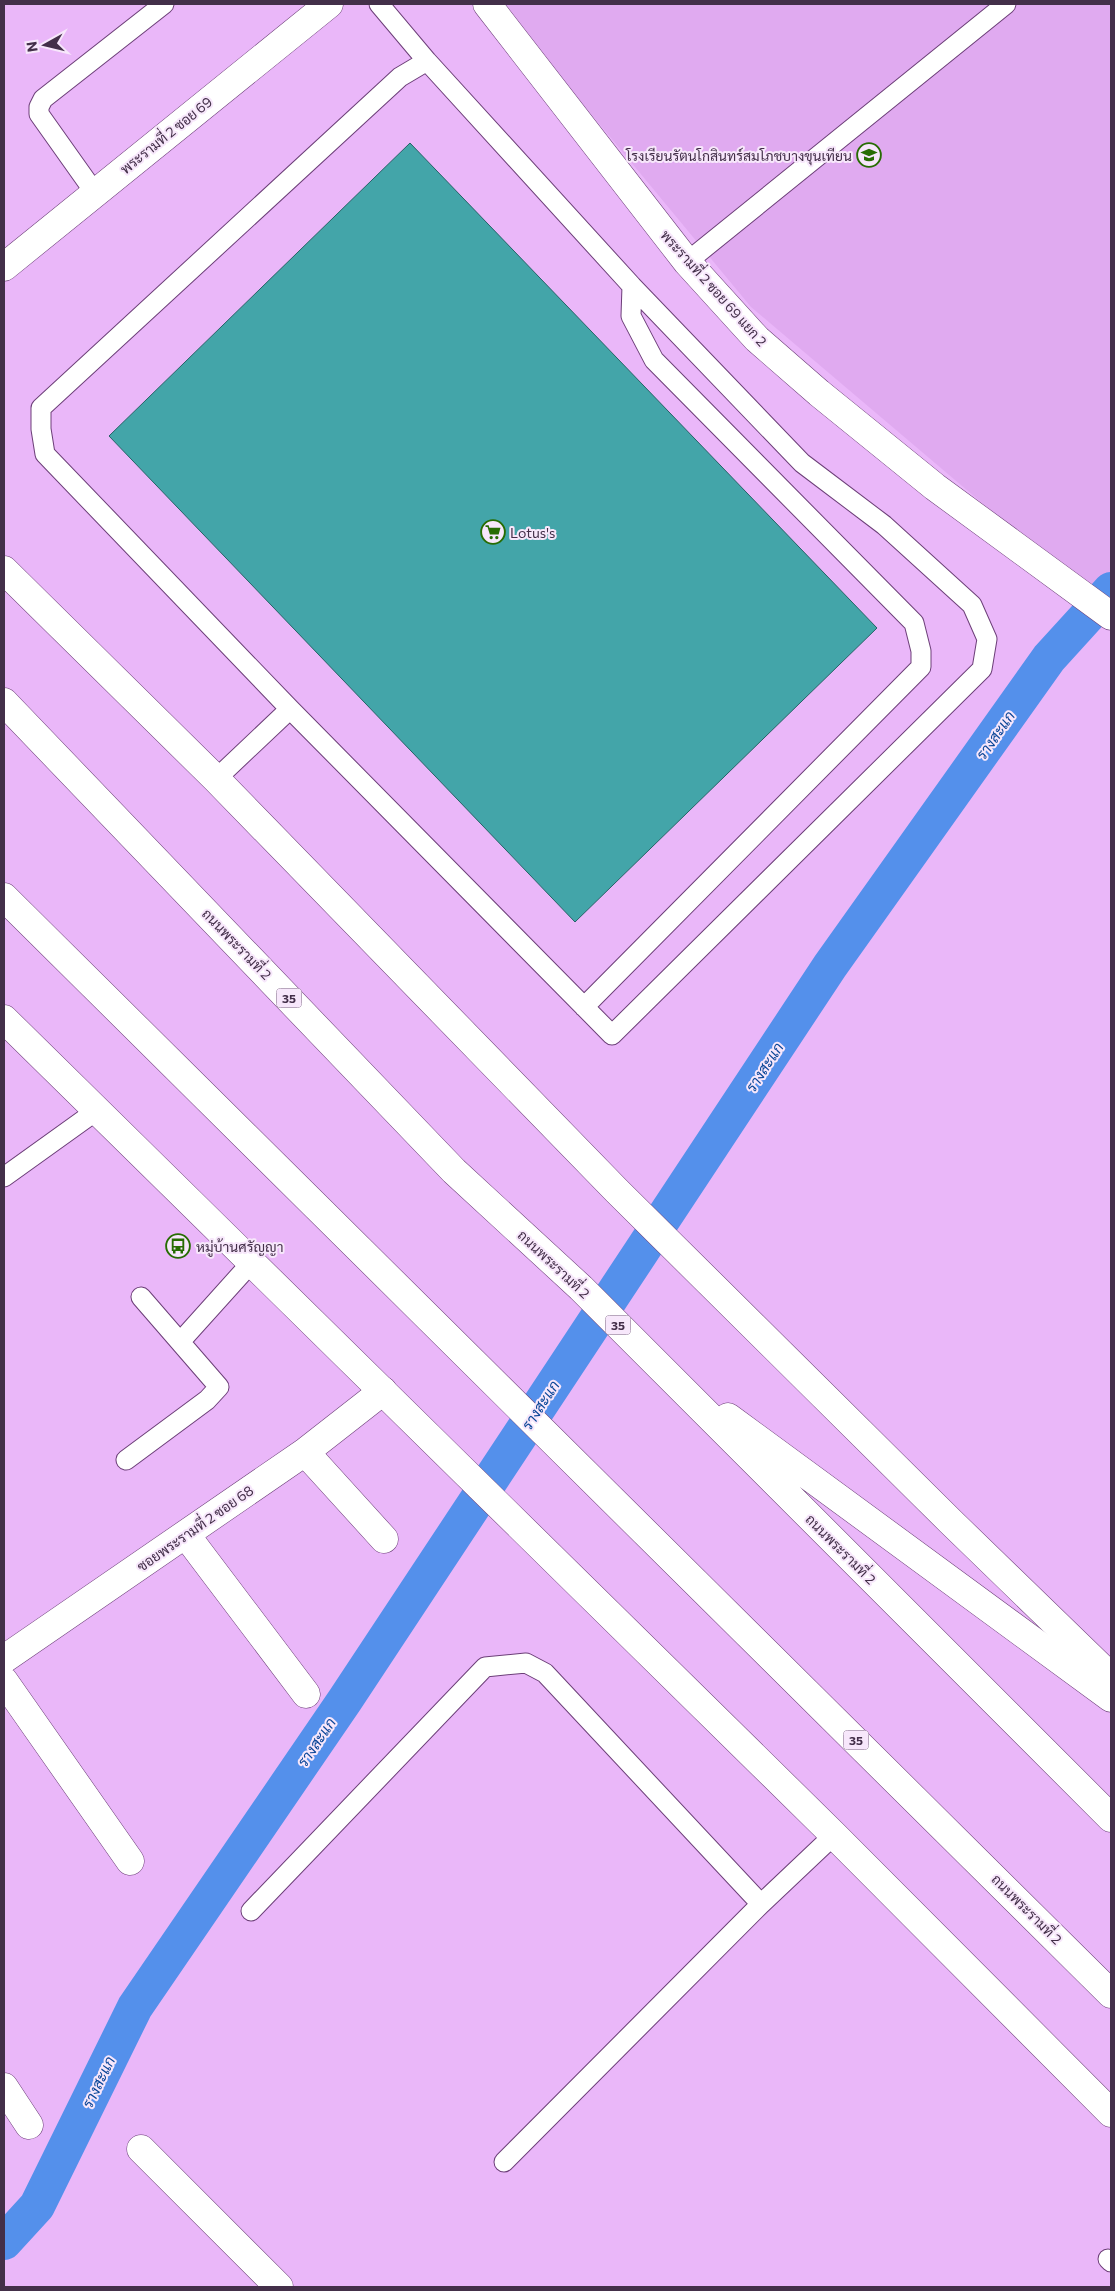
<svg xmlns="http://www.w3.org/2000/svg" width="1115" height="2291" viewBox="0 0 1115 2291" font-family="Commissioner,Sarabun,sans-serif">
<style>
.built{fill:#e0aaf0}
.lines{fill:none;stroke-linecap:round;stroke-linejoin:round}
.canal{stroke:#5490eb;stroke-width:36}
.building{fill:#43a5a9;stroke:#266366}
.service-casing{stroke:#6c3f78;stroke-width:21}
.minor-casing{stroke:#6c3f78;stroke-width:29}
.tertiary-casing{stroke:#6c3f78;stroke-width:29}
.secondary-casing{stroke:#6c3f78;stroke-width:29}
.trunk-casing{stroke:#6c3f78;stroke-width:29}
.service{stroke:#fff;stroke-width:19}
.minor{stroke:#fff;stroke-width:28}
.tertiary{stroke:#fff;stroke-width:28}
.secondary{stroke:#fff;stroke-width:28}
.trunk{stroke:#fff;stroke-width:28}
.labels{text-anchor:middle;dominant-baseline:central;stroke-width:4;stroke-linejoin:round;paint-order:stroke}
.shield{fill:#f7e7fb;stroke:#79667e;stroke-width:1}
.shield-label{font-size:12px;font-weight:bold;fill:#432f49}
.street-label{font-size:14px;fill:#432f49;stroke:#f7e7fb}
.poi-label{font-size:14px;fill:#432f49;stroke:#f7e7fb;text-anchor:start}
.water-label{font-size:15px;font-style:italic;fill:#0c4798;stroke:#f7e7fb}
</style>
<rect width="100%" height="100%" fill="#eab7f9"/>
<path class="built" d="M 500,4 L 1111,4 L 1111,589 L 1100,603 L 751,307 Z"/>
<g class="lines">
<path class="canal" d="M 4,2242 L 37,2206 L 135,2007 L 345,1700 L 830,966 L 1049,658 L 1111,590"/>
</g>
<path class="building" d="M 410,143 L 877,628 L 575,922 L 109,436 Z"/>
<g class="lines">
<g class="service-casing">
<path id="service" d="M 379,4 L 427,61 L 632,286 L 802,463 L 884,525 L 972,605 L 987,639 L 982,669 L 612,1035 L 290,709 L 45,454 L 41,429 L 41,408 L 400,77 L 427,61
M 95,193 L 39,114 L 39,107 L 43,99 L 164,4
M 687,262 L 1006,4
M 216,779 L 290,709
M 584,1007 L 921,667 L 921,651 L 914,623 L 654,360 L 631,316 L 632,286
M 4,1177 L 96,1111
M 180,1342 L 251,1263
M 126,1460 L 207,1400 L 219,1387 L 141,1297
M 251,1911 L 485,1667 L 526,1663 L 545,1673 L 761,1904
M 504,2162 L 761,1904 L 834,1835
M 1108,2259 L 1111,2262"/>
</g>
<g class="minor-casing">
<path id="minor" d="M 487,4 L 687,262 L 757,339 L 819,393 L 935,487 L 1111,616
M 305,1452 L 384,1539
M 186,1535 L 306,1694
M 4,1659 L 305,1452 L 383,1391
M 4,1681 L 130,1861
M 4,2087 L 29,2125
M 141,2149 L 279,2287"/>
</g>
<g class="tertiary-casing">
<path id="tertiary" d="M 4,267 L 329,4"/>
</g>
<g class="secondary-casing">
<path id="secondary" d="M 4,570 L 216,779 L 617,1191 L 950,1521 L 1111,1677
M 4,1019 L 834,1835 L 1111,2113"/>
</g>
<g class="trunk-casing">
<path id="trunk" d="M 4,702 L 454,1171 L 581,1288 L 1111,1818
M 4,897 L 1111,1994
M 728,1417 L 1111,1698"/>
</g>
<use href="#service" class="service"/>
<use href="#minor" class="minor"/>
<use href="#tertiary" class="tertiary"/>
<use href="#secondary" class="secondary"/>
<use href="#trunk" class="trunk"/>
</g>
<defs>
<g id="school-ring" transform="scale(1.25)"><circle r="9.5" fill="#f7e7fb" stroke="#276c03" stroke-width="1.5"/><path d="M0-5L7-2L0 1L-7-2ZM-4 1L0 2.5L4 1V4Q0 6-4 4Z" fill="#276c03"/></g>
<g id="supermarket-ring" transform="scale(1.25)"><circle r="9.5" fill="#f7e7fb" stroke="#276c03" stroke-width="1.5"/><path d="M-6-5.5h2.5l.6 2H6L4.5 2H-2.5L-4.4-4H-6ZM-1.5 3.2a1.3 1.3 0 1 0 .1 0ZM3 3.2a1.3 1.3 0 1 0 .1 0Z" fill="#276c03"/></g>
<g id="bus-ring" transform="scale(1.25)"><circle r="9.5" fill="#f7e7fb" stroke="#276c03" stroke-width="1.5"/><path d="M-5-6H5V4H4V6H2V4H-2V6H-4V4H-5ZM-3.5-4V0h7V-4ZM-3.5 1.2v1.5H-2V1.2ZM2 1.2v1.5H3.5V1.2Z" fill="#276c03"/></g>
</defs>
<g fill-rule="evenodd">
<use href="#school-ring" x="869" y="155"/>
<use href="#supermarket-ring" x="493" y="532"/>
<use href="#bus-ring" x="178" y="1246"/>
</g>
<g class="labels">
<g class="shield">
<rect x="276.5" y="988.5" width="25" height="19" rx="4"/>
<rect x="605.5" y="1315.5" width="25" height="19" rx="4"/>
<rect x="843.5" y="1730.5" width="25" height="19" rx="4"/>
</g>
<g class="shield-label">
<text x="289" y="998">35</text>
<text x="618" y="1325">35</text>
<text x="856" y="1740">35</text>
</g>
<g class="street-label">
<text transform="translate(166 135) rotate(-39)">พระรามที่ 2 ซอย 69</text>
<text transform="translate(714 288) rotate(48)">พระรามที่ 2 ซอย 69 แยก 2</text>
<text transform="translate(237 944) rotate(46)">ถนนพระรามที่ 2</text>
<text transform="translate(554 1264) rotate(43)">ถนนพระรามที่ 2</text>
<text transform="translate(195 1528) rotate(-35)">ซอยพระรามที่ 2 ซอย 68</text>
<text transform="translate(841 1549) rotate(45)">ถนนพระรามที่ 2</text>
<text transform="translate(1027 1909) rotate(45)">ถนนพระรามที่ 2</text>
</g>
<g class="poi-label">
<text x="852" y="155" text-anchor="end">โรงเรียนรัตนโกสินทร์สมโภชบางขุนเทียน</text>
<text x="510" y="532">Lotus's</text>
<text x="196" y="1246">หมู่บ้านศรัญญา</text>
</g>
<g class="water-label">
<text transform="translate(995 735) rotate(-55)">รางสะแก</text>
<text transform="translate(764 1067) rotate(-57)">รางสะแก</text>
<text transform="translate(540 1405) rotate(-57)">รางสะแก</text>
<text transform="translate(316 1742) rotate(-56)">รางสะแก</text>
<text transform="translate(98 2082) rotate(-64)">รางสะแก</text>
</g>
</g>
<rect width="1115" height="2291" fill="none" stroke="#432f49" stroke-width="10"/>
<g transform="translate(45 45) rotate(262)" stroke="#f7e7fb" stroke-width="4" paint-order="stroke">
<path d="M0-4L9 19L0 12L-9 19Z" fill="#432f49"/>
<text y="-8" font-size="14" font-weight="bold" text-anchor="middle" fill="#432f49">N</text>
</g>
</svg>
